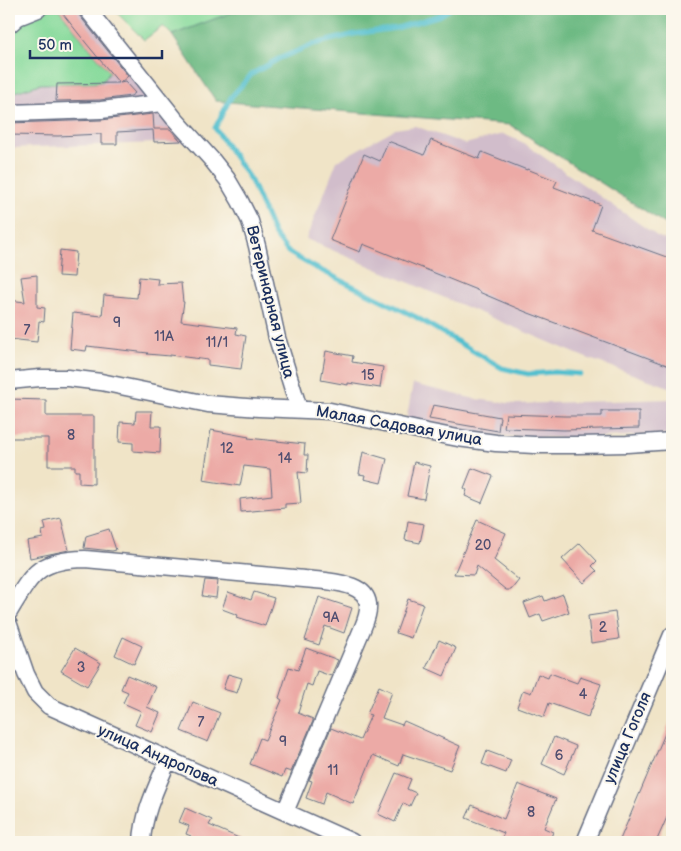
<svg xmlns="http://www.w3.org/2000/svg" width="681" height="851" viewBox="0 0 681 851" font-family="'Balsamiq Sans',sans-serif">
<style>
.industrial{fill:#d1bdcb}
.green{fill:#87da9b;stroke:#51847c}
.forest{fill:#6dba83;stroke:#447470}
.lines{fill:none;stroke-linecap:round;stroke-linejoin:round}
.stream{stroke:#54c0cf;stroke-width:5}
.building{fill:#ecaaa6}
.street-casing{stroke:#666e83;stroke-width:19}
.path{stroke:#666e83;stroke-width:3;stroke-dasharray:4 4;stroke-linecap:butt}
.street{stroke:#fff;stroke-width:16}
.labels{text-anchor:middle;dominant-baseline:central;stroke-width:4;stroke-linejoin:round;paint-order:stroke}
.number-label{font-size:14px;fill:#4f4e70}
.street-label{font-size:16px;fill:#1b2f5e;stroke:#fbf7ec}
</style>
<rect width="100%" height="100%" fill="#fbf7ec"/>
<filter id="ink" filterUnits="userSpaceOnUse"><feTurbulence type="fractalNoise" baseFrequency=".02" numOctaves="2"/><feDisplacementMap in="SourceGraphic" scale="10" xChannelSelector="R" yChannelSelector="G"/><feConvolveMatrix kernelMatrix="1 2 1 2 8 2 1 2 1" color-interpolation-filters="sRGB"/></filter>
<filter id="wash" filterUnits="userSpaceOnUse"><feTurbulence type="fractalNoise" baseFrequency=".0096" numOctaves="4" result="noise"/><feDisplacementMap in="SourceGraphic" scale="20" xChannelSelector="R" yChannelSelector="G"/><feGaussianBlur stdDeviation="1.12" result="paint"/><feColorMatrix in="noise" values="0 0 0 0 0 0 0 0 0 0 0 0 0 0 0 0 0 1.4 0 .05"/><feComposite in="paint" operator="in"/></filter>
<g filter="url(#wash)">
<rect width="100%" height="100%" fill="#f0e4c7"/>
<path class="industrial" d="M 59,9 L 84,9 L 188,142 L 9,148 L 9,94 L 40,84 L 57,84 L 110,72 L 86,43 Z
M 415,126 L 465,144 L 503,134 L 522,142 L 657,236 L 672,243 L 672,388 L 584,357 L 306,239 L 337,161 L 395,129 Z
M 413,384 L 475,399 L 516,404 L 672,399 L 672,434 L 580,438 L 529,437 L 482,435 L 406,421 Z"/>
<path class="green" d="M 20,9 L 47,9 L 48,10 L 52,9 L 59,9 L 85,43 L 110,72 L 103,81 L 94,83 L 40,84 L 9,94 L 9,13 Z
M 113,9 L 241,9 L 172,35 L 163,26 L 144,40 Z"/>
<path class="forest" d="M 241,9 L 672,9 L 672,228 L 510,125 L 216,101 L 172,35 Z"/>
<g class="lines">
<path class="stream" d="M 450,9 L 441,15 L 397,28 L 355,34 L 314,44 L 278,59 L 252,74 L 231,97 L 215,128 L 251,181 L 274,234 L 288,252 L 314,267 L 416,317 L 502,368 L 528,374 L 554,372 L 580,374"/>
</g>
<g id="blocks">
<path class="building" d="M 59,9 L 77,9 L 79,15 L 128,76 L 120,83 L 125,82 L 135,93 L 131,96 L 100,100 L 56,101 L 57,84 L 119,83 L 86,43 Z
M 153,114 L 154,129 L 170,129 L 181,141 L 154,142 L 153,130 L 117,132 L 117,144 L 101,144 L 101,134 L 58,136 L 9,135 L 9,123 L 101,120 Z
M 431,140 L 479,159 L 482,152 L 527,170 L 527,169 L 557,181 L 554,187 L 601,205 L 592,230 L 672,259 L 672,367 L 526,312 L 479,292 L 479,291 L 363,244 L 360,252 L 330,240 L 364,154 L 380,161 L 388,141 L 424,155 Z
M 60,250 L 76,252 L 74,277 L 58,276 Z
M 37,275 L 37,307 L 45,308 L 44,322 L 39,321 L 37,342 L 9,339 L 9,300 L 25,302 L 21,277 Z
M 139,277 L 158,279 L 157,284 L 181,283 L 183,302 L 184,302 L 181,321 L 237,328 L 236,334 L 246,336 L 241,369 L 208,365 L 208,360 L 170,355 L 170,356 L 147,354 L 148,353 L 87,346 L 86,351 L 70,349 L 73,313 L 102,316 L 104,295 L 137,298 Z
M 326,351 L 353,356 L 352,362 L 383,367 L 380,388 L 348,383 L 348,385 L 321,380 Z
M 9,399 L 46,400 L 46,416 L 94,416 L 94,484 L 79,483 L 79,471 L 75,471 L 75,466 L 48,466 L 48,438 L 9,438 Z
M 433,405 L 500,417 L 498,431 L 429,419 Z
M 136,411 L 152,411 L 151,426 L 161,426 L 160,453 L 133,451 L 133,443 L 119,442 L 120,422 L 135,423 Z
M 602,411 L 639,411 L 639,428 L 564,430 L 504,428 L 506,414 L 564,416 L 602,416 Z
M 211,430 L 249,437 L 248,438 L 305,444 L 304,455 L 308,455 L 307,473 L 298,472 L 301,503 L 285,504 L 285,508 L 241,512 L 240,499 L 272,495 L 270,469 L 244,466 L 240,486 L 203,480 Z
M 363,452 L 387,459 L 381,483 L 364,479 L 365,475 L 359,474 Z
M 414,462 L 430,466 L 424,499 L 407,496 Z
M 472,468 L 493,476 L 482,503 L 465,496 L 467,490 L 464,488 Z
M 61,518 L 69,550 L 30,558 L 27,541 L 43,538 L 42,531 L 46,530 L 44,522 Z
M 477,520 L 506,533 L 494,560 L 519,580 L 511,590 L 506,590 L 477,566 L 474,575 L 454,574 Z
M 408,521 L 424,524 L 420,543 L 405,540 Z
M 109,529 L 116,550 L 112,551 L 84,548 L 86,536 Z
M 580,543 L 597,561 L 592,566 L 597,571 L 584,583 L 562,559 Z
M 205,580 L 218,581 L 216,598 L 202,596 Z
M 228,592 L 251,600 L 254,592 L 274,598 L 265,626 L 237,617 L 238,615 L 222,609 Z
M 563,594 L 569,612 L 543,621 L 540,614 L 530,618 L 524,603 L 543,596 L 545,601 Z
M 319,597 L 352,608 L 344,633 L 325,626 L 319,645 L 305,640 Z
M 408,599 L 423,604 L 411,638 L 396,633 Z
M 615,612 L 619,639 L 591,643 L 588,616 Z
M 123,637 L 142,646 L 134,664 L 115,655 Z
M 439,640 L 456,648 L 444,676 L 426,668 Z
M 75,648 L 101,663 L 87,686 L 61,671 Z
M 306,648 L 338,660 L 331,676 L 317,671 L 312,686 L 307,684 L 298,713 L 313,719 L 313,721 L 291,772 L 285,770 L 282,777 L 250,764 L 260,738 L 265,740 L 282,700 L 279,698 L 289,667 L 298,670 Z
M 550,673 L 577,683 L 580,677 L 601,684 L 591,711 L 590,711 L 588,717 L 549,703 L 544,717 L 517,707 L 523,690 L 531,693 L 538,674 L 548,678 Z
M 228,674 L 242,678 L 237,693 L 223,689 Z
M 127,675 L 156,687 L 147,707 L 160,713 L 152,732 L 135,725 L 141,711 L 123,703 L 128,692 L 121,689 Z
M 379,686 L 392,692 L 382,718 L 402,725 L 404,721 L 460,746 L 450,770 L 403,754 L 399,766 L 373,755 L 353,804 L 326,792 L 322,804 L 306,798 L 312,781 L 309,780 L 331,728 L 360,740 L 371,715 L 367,714 Z
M 193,702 L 220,713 L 208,742 L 181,731 Z
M 672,717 L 672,804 L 668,815 L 656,842 L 619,842 Z
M 554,737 L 576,746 L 564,774 L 542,764 Z
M 487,751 L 511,760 L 506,773 L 482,764 Z
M 396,773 L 411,779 L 407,789 L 416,793 L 410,806 L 403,803 L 395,822 L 378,814 Z
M 518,784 L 556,799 L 544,828 L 553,832 L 549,842 L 500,842 L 504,833 L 466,818 L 472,805 L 504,819 Z
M 185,808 L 212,820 L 209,825 L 248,842 L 188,842 L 191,836 L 186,834 L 189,826 L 179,822 Z"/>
</g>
</g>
<g filter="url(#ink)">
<use href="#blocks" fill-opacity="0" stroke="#666e83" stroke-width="1"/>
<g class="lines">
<g class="street-casing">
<path id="street" d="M 87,9 L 174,118 L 212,160 L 227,179 L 240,201 L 250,221 L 257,246 L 277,338 L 299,409
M 9,25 L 18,17 L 38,9
M 9,113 L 101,110 L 162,103
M 9,381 L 40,378 L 68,378 L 101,382 L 208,404 L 259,408 L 330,411 L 427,432 L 458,438 L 496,443 L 534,445 L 577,445 L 627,444 L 672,441
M 9,612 C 32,574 37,560 85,559 L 326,581 C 341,583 366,586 368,604 C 369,612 366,620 363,627 L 285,812
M 9,625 L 26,674 L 35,692 L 49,706 L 352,842
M 142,842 C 143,814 157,786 168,760
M 585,842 L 672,635"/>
</g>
<path class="path" d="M 668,815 L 672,817"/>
<use href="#street" class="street"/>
</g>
</g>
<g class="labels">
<g class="number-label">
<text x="117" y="322">9</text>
<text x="27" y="330">7</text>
<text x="164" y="336">11А</text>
<text x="217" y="342">11/1</text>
<text x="368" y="375">15</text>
<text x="71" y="435">8</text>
<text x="227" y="448">12</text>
<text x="285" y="458">14</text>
<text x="483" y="545">20</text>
<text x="331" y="617">9А</text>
<text x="603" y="627">2</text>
<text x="81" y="667">3</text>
<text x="583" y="694">4</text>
<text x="201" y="722">7</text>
<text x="283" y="741">9</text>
<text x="559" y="755">6</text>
<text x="333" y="770">11</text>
<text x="531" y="812">8</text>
</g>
<g class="street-label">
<text transform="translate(270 302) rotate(76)">Ветеринарная улица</text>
<text transform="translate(399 426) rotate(10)">Малая Садовая улица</text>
<text transform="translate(628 738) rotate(-67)">улица Гоголя</text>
<text transform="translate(158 756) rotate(24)">улица Андропова</text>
</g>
</g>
<rect width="681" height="851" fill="none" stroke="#fbf7ec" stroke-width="30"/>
<path d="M30 50v8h132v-8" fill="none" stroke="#1b2f5e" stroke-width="2.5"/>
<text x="38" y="50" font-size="15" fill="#1b2f5e" stroke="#fbf7ec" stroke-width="4" paint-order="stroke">50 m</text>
</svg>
